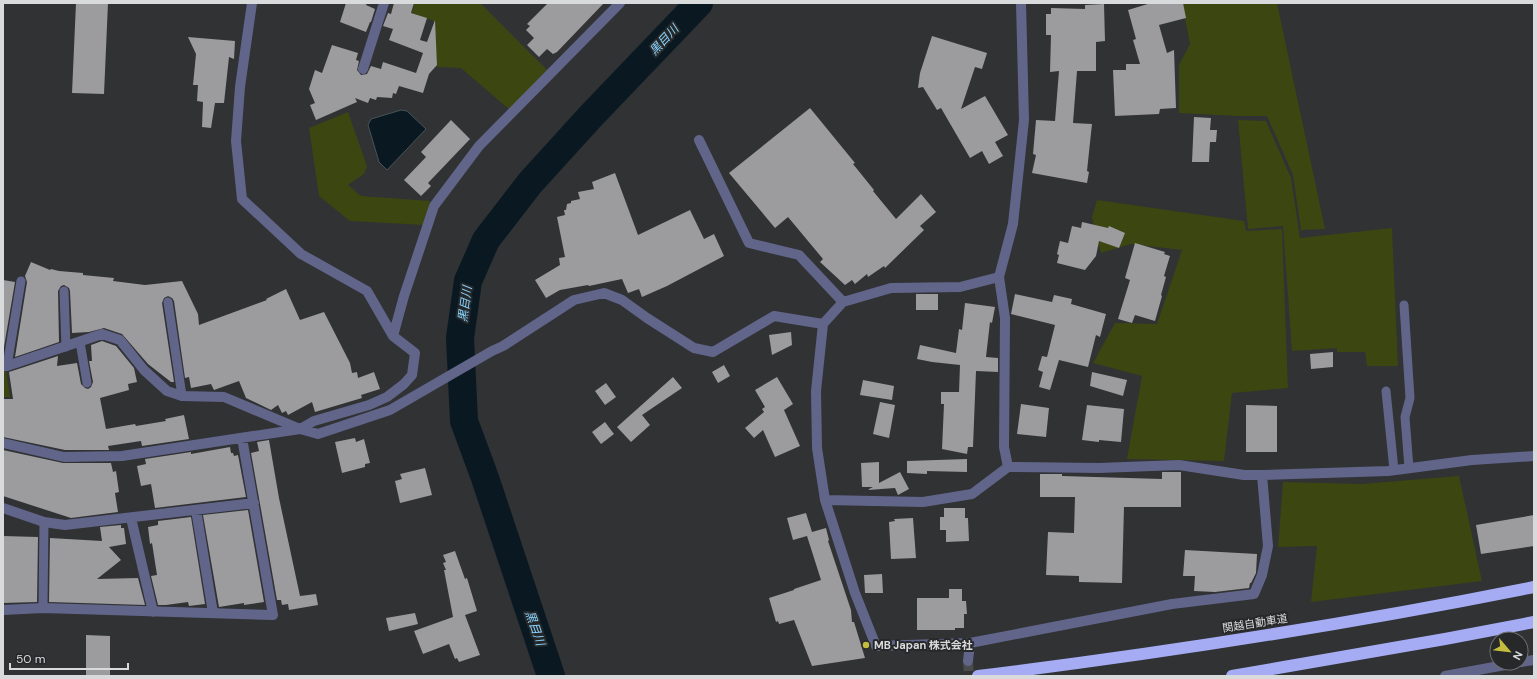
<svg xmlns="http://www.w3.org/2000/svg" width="1537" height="679" viewBox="0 0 1537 679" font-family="'DM Sans','Noto Sans JP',sans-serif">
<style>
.green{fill:#3c4611}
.water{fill:#0a1921;stroke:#485359}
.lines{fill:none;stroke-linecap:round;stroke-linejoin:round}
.river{stroke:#0a1921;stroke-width:28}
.building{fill:#9c9b9e}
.minor-tunnel{stroke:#494b4d;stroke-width:10;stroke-dasharray:10 5;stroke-linecap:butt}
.service{stroke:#62658a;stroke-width:9}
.minor{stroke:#62658a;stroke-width:10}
.tertiary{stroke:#62658a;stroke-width:10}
.motorway{stroke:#a6acf4;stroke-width:12}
.poi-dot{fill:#c4bc3d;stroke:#26282a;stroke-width:1.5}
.labels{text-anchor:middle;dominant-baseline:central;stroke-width:4;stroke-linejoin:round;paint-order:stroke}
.street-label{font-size:11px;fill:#d8dadb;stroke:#26282a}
.poi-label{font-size:11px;font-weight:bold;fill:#d8dadb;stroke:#26282a;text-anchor:start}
.water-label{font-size:12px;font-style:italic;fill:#88d4fe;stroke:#26282a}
</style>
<rect width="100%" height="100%" fill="#303234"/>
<path class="green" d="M 415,3 L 480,3 L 547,70 L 510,110 L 461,68 L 437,67 L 434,21 L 412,13 Z
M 1182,3 L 1277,3 L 1325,229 L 1301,230 L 1293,175 L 1267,116 L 1238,116 L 1179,113 L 1179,65 L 1190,44 Z
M 348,112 L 367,166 L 364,174 L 348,185 L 361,196 L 430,201 L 424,225 L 350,221 L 319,196 L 309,128 Z
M 1238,120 L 1266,121 L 1291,178 L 1300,238 L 1392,228 L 1398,366 L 1367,366 L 1365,352 L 1337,352 L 1337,348 L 1292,351 L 1283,226 L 1248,229 Z
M 1097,200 L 1244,221 L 1246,231 L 1282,229 L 1288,388 L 1232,393 L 1224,461 L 1127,459 L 1142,376 L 1093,363 L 1115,323 L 1157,324 L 1182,250 L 1131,244 L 1101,253 L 1092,217 Z
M 3,370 L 6,370 L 10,397 L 3,397 Z
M 1459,476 L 1482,581 L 1311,602 L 1317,546 L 1278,547 L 1283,482 L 1361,484 Z"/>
<path class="water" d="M 401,110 L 407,111 L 426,129 L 387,170 L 379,162 L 368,125 L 371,119 Z"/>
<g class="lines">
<path class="river" d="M 551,676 L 485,478 L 464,421 L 460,338 L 468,281 L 486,240 L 530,183 L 590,117 L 699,3"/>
</g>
<path class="building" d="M 76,3 L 108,3 L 104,94 L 72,93 Z
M 346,3 L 367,3 L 366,5 L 375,9 L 371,22 L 370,22 L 366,32 L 340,22 Z
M 394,3 L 414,3 L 411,13 L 427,18 L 420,40 L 427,42 L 435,20 L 437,65 L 429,74 L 423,93 L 399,86 L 396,94 L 393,93 L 392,98 L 377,97 L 376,100 L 370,98 L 368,103 L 355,98 L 357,102 L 316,120 L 310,105 L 315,103 L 309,89 L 315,70 L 322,73 L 332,45 L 358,53 L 356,60 L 359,61 L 357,70 L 361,75 L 367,74 L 371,66 L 381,69 L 383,62 L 416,73 L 423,53 L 389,40 L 393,29 L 383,26 L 388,13 L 391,14 Z
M 548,3 L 604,3 L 557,52 L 553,54 L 547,49 L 539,57 L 527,45 L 534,38 L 526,30 L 530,26 L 527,24 Z
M 1151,3 L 1183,3 L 1186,18 L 1159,25 L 1167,53 L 1174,50 L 1176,108 L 1160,109 L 1159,114 L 1115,116 L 1113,70 L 1126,70 L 1126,64 L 1140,64 L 1133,40 L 1136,39 L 1128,10 Z
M 1104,4 L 1105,41 L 1096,42 L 1096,71 L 1077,71 L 1073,123 L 1092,124 L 1087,171 L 1089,172 L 1087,183 L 1032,173 L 1036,155 L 1033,154 L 1036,120 L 1055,121 L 1059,71 L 1050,72 L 1051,35 L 1046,35 L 1046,14 L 1051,14 L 1051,8 L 1085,9 L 1085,5 Z
M 932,36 L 987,53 L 982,69 L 975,67 L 961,109 L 985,96 L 1008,135 L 995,142 L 1003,156 L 989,164 L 982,151 L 970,158 L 941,108 L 937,110 L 923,87 L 918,88 L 920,73 Z
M 188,37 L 235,41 L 234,59 L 229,57 L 224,103 L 215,103 L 211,128 L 202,127 L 203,102 L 197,101 L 198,85 L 193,85 L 196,54 Z
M 810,108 L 855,163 L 853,164 L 874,190 L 873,191 L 896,219 L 921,194 L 936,212 L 920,226 L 924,230 L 885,268 L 884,266 L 868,277 L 867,274 L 855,284 L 852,280 L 845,285 L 820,262 L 823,259 L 788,217 L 775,228 L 729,173 Z
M 1194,117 L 1211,118 L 1210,130 L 1217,130 L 1216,142 L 1210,142 L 1209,162 L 1192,162 Z
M 451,120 L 470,139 L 428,183 L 431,186 L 421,196 L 404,180 L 426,157 L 421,152 Z
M 615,173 L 638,235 L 690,210 L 704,239 L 714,234 L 724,256 L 667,286 L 642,297 L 639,289 L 628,293 L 622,279 L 589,286 L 588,285 L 560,290 L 546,298 L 535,280 L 560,265 L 559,258 L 565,257 L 557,217 L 565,215 L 564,210 L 566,210 L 567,204 L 571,203 L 571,201 L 580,199 L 578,192 L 594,189 L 592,182 Z
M 1082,222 L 1108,228 L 1109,226 L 1125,233 L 1119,248 L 1099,241 L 1096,256 L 1085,270 L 1057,263 L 1059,255 L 1057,254 L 1060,241 L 1068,243 L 1072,226 L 1081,228 Z
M 1135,243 L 1165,252 L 1164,254 L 1170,256 L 1164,276 L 1166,277 L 1161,295 L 1162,296 L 1155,321 L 1135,315 L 1132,323 L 1118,319 L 1130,280 L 1125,278 Z
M 31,262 L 50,270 L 51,269 L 59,271 L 83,273 L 83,275 L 114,278 L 113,281 L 145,285 L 182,281 L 198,314 L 199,325 L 267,300 L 266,299 L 286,289 L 300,320 L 324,312 L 350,363 L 352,373 L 357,372 L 358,378 L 374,372 L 380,389 L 361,395 L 362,398 L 315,412 L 312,402 L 288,415 L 286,411 L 282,413 L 278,405 L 271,410 L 246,398 L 239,381 L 214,390 L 211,384 L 191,388 L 189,377 L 185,378 L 174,301 L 172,298 L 168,296 L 164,298 L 162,303 L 174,382 L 171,382 L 148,364 L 122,334 L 104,328 L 89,332 L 72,333 L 70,291 L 69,288 L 64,285 L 61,286 L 58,291 L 59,342 L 15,357 L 27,282 L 25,276 Z
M 3,280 L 15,282 L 3,353 Z
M 916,294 L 938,294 L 938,310 L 916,310 Z
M 1015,294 L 1052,302 L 1054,295 L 1072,299 L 1071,304 L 1106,314 L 1100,337 L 1096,335 L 1088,367 L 1059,360 L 1050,390 L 1039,387 L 1043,372 L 1038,370 L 1042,356 L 1047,357 L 1055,325 L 1011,314 Z
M 965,303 L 995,307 L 992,323 L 990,322 L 986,357 L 998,358 L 998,372 L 976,371 L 973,447 L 968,447 L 967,454 L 942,449 L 944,404 L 941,404 L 941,392 L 959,392 L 960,365 L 932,362 L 917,359 L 920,345 L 956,353 L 959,329 L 962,330 Z
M 791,332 L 792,345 L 772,355 L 769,335 Z
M 102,341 L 116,346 L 134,368 L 137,382 L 128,384 L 129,390 L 100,398 L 106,429 L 135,424 L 136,426 L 166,421 L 165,419 L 184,415 L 189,439 L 142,446 L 141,441 L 108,446 L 109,450 L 65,450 L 3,437 L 3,399 L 13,399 L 9,372 L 58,356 L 57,366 L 77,363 L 81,384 L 85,388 L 88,389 L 91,387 L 93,382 L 89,361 L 92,361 L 91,345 Z
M 1333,352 L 1333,367 L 1311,369 L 1310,354 Z
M 724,365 L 730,376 L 718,383 L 712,372 Z
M 1092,372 L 1127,380 L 1123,396 L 1090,386 Z
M 673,377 L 682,388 L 642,415 L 650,425 L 631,442 L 617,427 Z
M 777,377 L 793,404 L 784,410 L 800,446 L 775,457 L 763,430 L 754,438 L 745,428 L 764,412 L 762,409 L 765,407 L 755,390 Z
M 863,380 L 894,386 L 892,400 L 860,395 Z
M 606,383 L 616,397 L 605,405 L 595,391 Z
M 880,402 L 895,405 L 889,438 L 873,434 Z
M 1021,404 L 1049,408 L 1046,437 L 1017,434 Z
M 1087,405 L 1124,409 L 1121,442 L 1099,440 L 1099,442 L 1082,440 Z
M 1246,405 L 1277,406 L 1277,452 L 1246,452 Z
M 605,422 L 614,434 L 601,444 L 592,432 Z
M 355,438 L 356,442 L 364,439 L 370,463 L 365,464 L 365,467 L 342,473 L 335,442 Z
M 269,440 L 279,498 L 300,596 L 316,594 L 318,605 L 289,610 L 288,604 L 282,605 L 281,600 L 277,600 L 251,453 L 259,451 L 257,442 Z
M 230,447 L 231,453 L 233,453 L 234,456 L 238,455 L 246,497 L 155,508 L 151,484 L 141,486 L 137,466 L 146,464 L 145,459 L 191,452 L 191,454 Z
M 3,450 L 63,463 L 111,463 L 113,472 L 116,471 L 119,492 L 115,493 L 118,512 L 71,518 L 3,496 Z
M 967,459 L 967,472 L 927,471 L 927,474 L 907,473 L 907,461 Z
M 879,462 L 879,483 L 900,472 L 909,489 L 898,495 L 895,488 L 867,490 L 873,487 L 862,487 L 861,463 Z
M 425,468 L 432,495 L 400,503 L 395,481 L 402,479 L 400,474 Z
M 1162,472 L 1181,472 L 1181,507 L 1124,507 L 1122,583 L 1079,582 L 1079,576 L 1046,575 L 1048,532 L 1074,533 L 1075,497 L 1040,497 L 1040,474 L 1062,474 L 1062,476 L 1162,479 Z
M 944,508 L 965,508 L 965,518 L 968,518 L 969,541 L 946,542 L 946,530 L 940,530 L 940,517 L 944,517 Z
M 248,510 L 264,602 L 244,605 L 244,603 L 219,607 L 203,515 Z
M 806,513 L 812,532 L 826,528 L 829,540 L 828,541 L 851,610 L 852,622 L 854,622 L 865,658 L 812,666 L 794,620 L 779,624 L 778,621 L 776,622 L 769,598 L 794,590 L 794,589 L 821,580 L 807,536 L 793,540 L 787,518 Z
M 1534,515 L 1534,546 L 1481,554 L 1476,525 Z
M 191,517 L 205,604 L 189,606 L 188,602 L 166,605 L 158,605 L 151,576 L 157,575 L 152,543 L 150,544 L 148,527 L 158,525 L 158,521 Z
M 913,518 L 916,558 L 891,559 L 889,522 L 895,521 L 894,519 Z
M 121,525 L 121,528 L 124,528 L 126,544 L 109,547 L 121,560 L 97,579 L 138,578 L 145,605 L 49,602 L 50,538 L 102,541 L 100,527 Z
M 3,536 L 38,537 L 37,602 L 3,603 Z
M 1185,550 L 1257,554 L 1256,573 L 1251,583 L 1250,583 L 1249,588 L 1215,592 L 1194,591 L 1195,576 L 1183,576 Z
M 455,551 L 465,579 L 467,578 L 477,611 L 465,615 L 480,655 L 459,662 L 457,658 L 455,659 L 449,644 L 423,654 L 414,631 L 453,617 L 444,570 L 446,570 L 443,563 L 446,562 L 443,555 Z
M 882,574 L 883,593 L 865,593 L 864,575 Z
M 949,589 L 962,589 L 962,601 L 966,601 L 967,614 L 964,614 L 964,628 L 955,628 L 955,630 L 917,630 L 917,598 L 949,598 Z
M 415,613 L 418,624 L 389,631 L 386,618 Z
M 86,635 L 110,636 L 110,676 L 86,676 Z"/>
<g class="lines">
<path class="minor-tunnel" d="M 968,661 L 969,676"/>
<path class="service" d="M 64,291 L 66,347
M 168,302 L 182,396
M 1404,305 L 1410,398 L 1405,417 L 1409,468
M 80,342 L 87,383
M 7,366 L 21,281
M 1386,391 L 1394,470
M 43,608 L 44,522"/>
<path class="minor" d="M 363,69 L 384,3
M 699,140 L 749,243 L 799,255 L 843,302
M 999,277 L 960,287 L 891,288 L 843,302 L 823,324 L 816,391 L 817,448 L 825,500 L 855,593 L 876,646 L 970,643 L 1172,604 L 1254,594 L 1262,575 L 1268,546 L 1262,475 L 1388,471 L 1472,460 L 1534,456
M 393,336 L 404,296 L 434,206 L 479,146 L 620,3
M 3,366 L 7,366 L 102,334 L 120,340 L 144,370 L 167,391 L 182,396 L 224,397 L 300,429 L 318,434 L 390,410 L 492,351 L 503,346 L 574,300 L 604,293 L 622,300 L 647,318 L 694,348 L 713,352 L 774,316 L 823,324
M 3,443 L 64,457 L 122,456 L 300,429 L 314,421 L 369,405 L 387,397 L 404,384 L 412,375 L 415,353 L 393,336 L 367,291 L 301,254 L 242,199 L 236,141 L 240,87 L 252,3
M 1008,467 L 1004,447 L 1005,318 L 999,277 L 1013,224 L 1024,120 L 1021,3
M 825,500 L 923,502 L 972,494 L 1008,467 L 1099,468 L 1179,465 L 1244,475 L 1262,475
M 3,508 L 44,522 L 65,525 L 254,503
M 196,510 L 213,613
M 131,518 L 153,612
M 3,610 L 43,608 L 273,615 L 242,438
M 968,661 L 970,643"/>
<path class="tertiary" d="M 1521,662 L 1534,660
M 1445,676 L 1516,663"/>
<path class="motorway" d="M 978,676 C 1164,653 1350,624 1534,587
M 1232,676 L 1445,639 L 1534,622"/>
</g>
<circle class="poi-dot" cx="866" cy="645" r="4"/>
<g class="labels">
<g class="street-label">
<text transform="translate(1255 623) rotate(-9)">関越自動車道</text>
</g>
<g class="poi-label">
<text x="874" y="645">MB Japan 株式会社</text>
</g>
<g class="water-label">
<text transform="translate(664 40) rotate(-47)">黒目川</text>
<text transform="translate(465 304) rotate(-82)">黒目川</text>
<text transform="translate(535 628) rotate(71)">黒目川</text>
</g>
</g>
<rect width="1537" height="679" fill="none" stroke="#d8dadb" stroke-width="8"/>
<g transform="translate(1509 651) rotate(118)"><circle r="19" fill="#26282a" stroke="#6d6f71"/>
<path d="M0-3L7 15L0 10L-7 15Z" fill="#c4bc3d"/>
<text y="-6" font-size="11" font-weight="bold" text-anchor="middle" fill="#d8dadb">N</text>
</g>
<path d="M10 663v6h118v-6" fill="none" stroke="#d8dadb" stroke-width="2"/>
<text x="16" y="663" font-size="12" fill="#d8dadb" stroke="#26282a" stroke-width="3" paint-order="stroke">50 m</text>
</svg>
